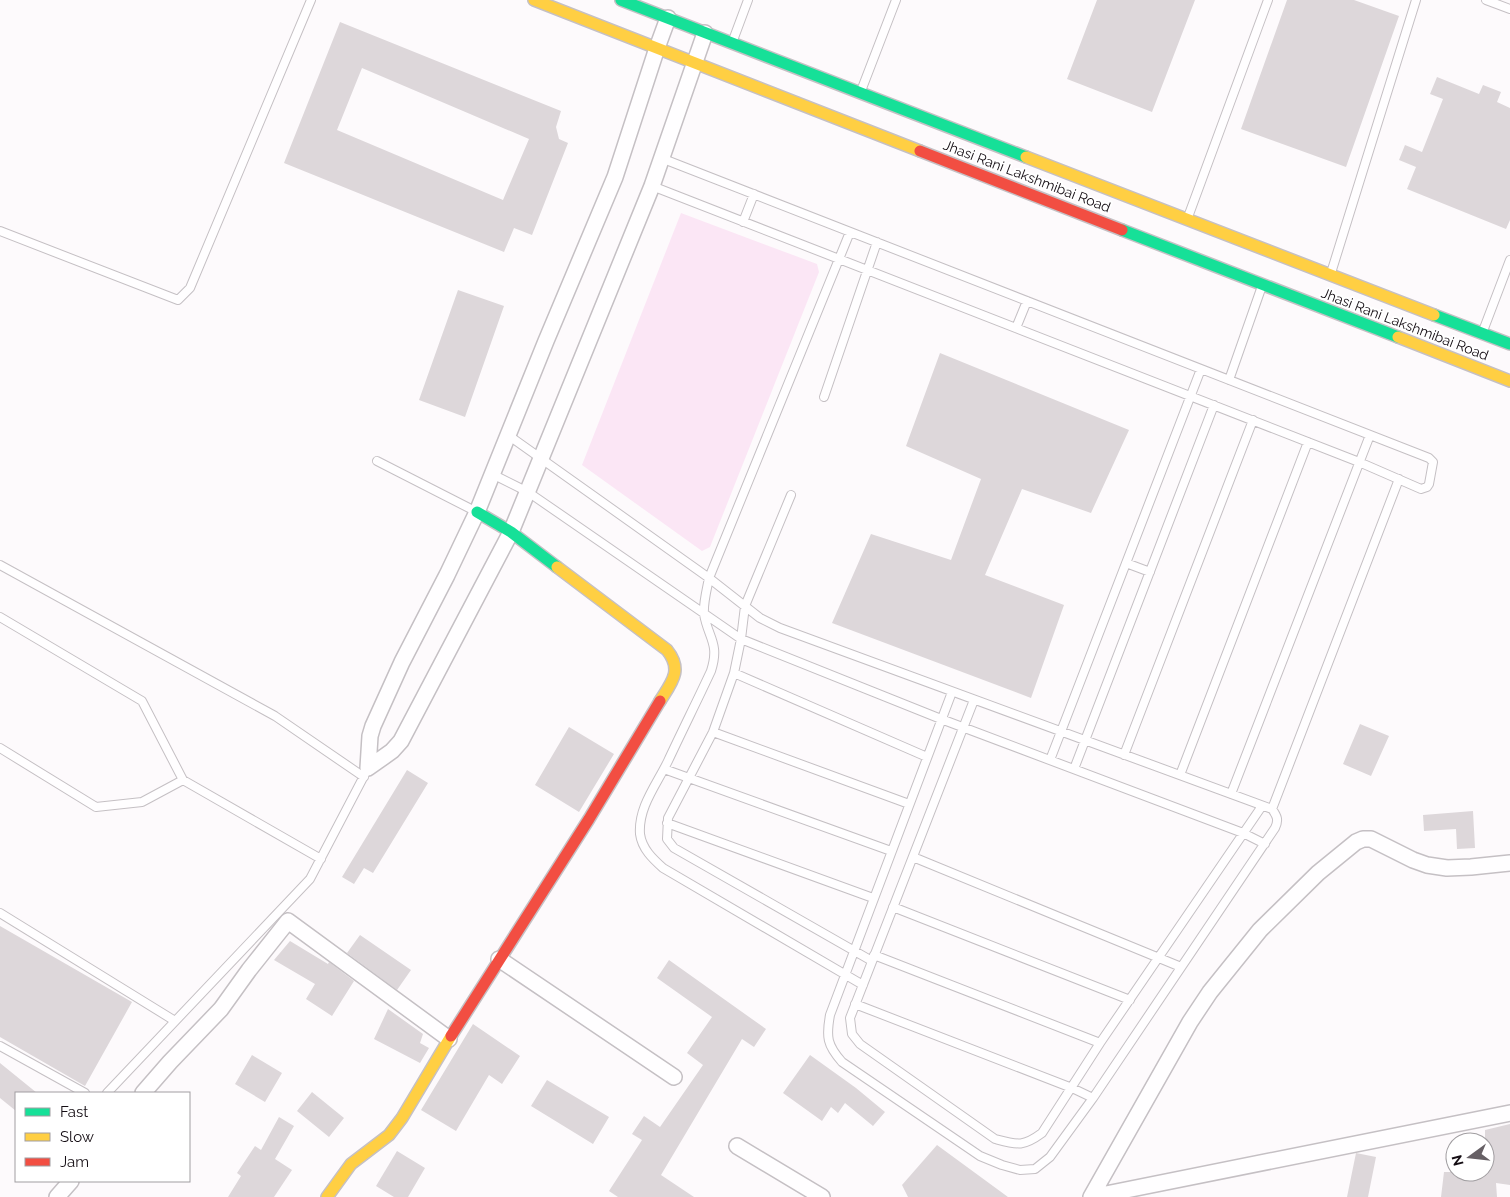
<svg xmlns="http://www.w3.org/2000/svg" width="1510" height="1197" viewBox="0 0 1510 1197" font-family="Raleway,sans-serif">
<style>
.green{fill:#fbe6f5}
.building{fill:#ddd7da;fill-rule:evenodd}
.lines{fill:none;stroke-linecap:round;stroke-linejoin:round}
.lane-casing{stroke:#c5c0c4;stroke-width:10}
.street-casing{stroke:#c5c0c4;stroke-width:18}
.fast-casing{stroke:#c5c0c4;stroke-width:14}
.slow-casing{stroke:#c5c0c4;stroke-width:14}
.jam-casing{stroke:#c5c0c4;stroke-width:14}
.lane{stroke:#fffeff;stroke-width:8}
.street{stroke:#fffeff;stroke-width:15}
.fast{stroke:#16e098;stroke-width:11}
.slow{stroke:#ffcf43;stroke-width:11}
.jam{stroke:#f24e42;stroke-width:11}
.labels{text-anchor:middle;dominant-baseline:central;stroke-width:4;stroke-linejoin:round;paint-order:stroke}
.street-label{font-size:14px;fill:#140d13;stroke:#fff}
</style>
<rect width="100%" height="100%" fill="#fdfafc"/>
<path class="green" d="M 681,213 L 817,264 L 819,272 L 710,547 L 702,551 L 582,465 Z"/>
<path class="building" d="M 1097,0 L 1195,0 L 1152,112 L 1067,79 Z
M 1287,0 L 1354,0 L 1399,16 L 1346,167 L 1241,129 Z
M 340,22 L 561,111 L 556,127 L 559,139 L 568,143 L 532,235 L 514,228 L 504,252 L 284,163 ZM 362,68 L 529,139 L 503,200 L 337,130 Z
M 1437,77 L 1479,94 L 1483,85 L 1501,92 L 1497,102 L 1510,108 L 1510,220 L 1506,229 L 1407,189 L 1416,167 L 1399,160 L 1405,145 L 1422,152 L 1443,99 L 1430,94 Z
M 458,290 L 504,306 L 465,417 L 419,400 Z
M 940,353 L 1129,430 L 1091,513 L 1022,489 L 985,575 L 1064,605 L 1031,698 L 832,623 L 871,534 L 951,560 L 981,479 L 906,446 Z
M 1360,724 L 1389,736 L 1371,776 L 1343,764 Z
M 569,727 L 614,754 L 579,812 L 535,785 Z
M 407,770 L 428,783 L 373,873 L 364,868 L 354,884 L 342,877 Z
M 1473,811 L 1475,848 L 1457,849 L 1456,829 L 1424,831 L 1423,815 Z
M 0,926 L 132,1002 L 85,1086 L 0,1037 Z
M 360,935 L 411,970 L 397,990 L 347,953 Z
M 290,941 L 328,964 L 329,962 L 354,981 L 332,1016 L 306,999 L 315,984 L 274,960 Z
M 669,960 L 766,1029 L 754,1047 L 742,1039 L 661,1175 L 694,1197 L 618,1197 L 609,1191 L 642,1140 L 632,1134 L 644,1116 L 660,1127 L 703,1065 L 687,1053 L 712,1017 L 657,978 Z
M 388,1009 L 423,1034 L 420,1043 L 429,1048 L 420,1063 L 374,1039 Z
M 473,1024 L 520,1056 L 502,1084 L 489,1075 L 456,1131 L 421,1110 Z
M 252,1055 L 282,1073 L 265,1102 L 235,1084 Z
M 810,1055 L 856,1088 L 885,1112 L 873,1126 L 845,1103 L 838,1113 L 831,1107 L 822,1121 L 783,1093 Z
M 0,1063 L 37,1093 L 16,1093 L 16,1111 L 0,1098 Z
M 547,1080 L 609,1117 L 593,1144 L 531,1106 Z
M 312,1092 L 344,1118 L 329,1137 L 297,1111 Z
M 279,1117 L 294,1126 L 275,1159 L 292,1170 L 274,1197 L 228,1197 L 241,1176 L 237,1173 L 255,1146 L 261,1150 Z
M 1510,1124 L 1510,1185 L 1496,1183 L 1497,1197 L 1441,1197 L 1444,1172 L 1485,1172 L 1485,1130 Z
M 937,1145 L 1008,1197 L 908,1197 L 902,1185 Z
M 397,1151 L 425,1168 L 408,1197 L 394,1197 L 376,1186 Z
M 1356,1153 L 1376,1157 L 1368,1197 L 1347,1197 Z"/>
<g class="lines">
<g class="lane-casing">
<path id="lane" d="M 1486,0 L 1510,9
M 732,43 L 748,0
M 861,91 L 896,0
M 652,186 L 1359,462 L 1421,489 L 1427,487 L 1429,484 L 1433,462 L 1429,458 L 661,158
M 1188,217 L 1268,0
M 743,222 L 754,194
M 0,231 L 178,300 L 190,288 L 311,0
M 850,232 L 709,578 C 707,589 703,603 704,614 C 708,638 720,643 711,671 C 697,701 682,731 668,761 C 657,784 638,807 640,834 C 642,849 653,859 663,868 L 863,985
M 1331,273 L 1416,0
M 1016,328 L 1027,301
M 1483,331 L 1510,260
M 1229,380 L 1262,286
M 824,397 L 877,242
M 508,435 L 709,578 L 760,618 L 780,628 L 1272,809 C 1277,816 1279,820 1275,828 L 1093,1098 L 1050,1157 L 1035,1169 L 1020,1170 L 1002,1165 L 980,1156 L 842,1062 C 827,1045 826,1037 830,1015 L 952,692
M 377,461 L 475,511
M 492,474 L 528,492 L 741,639 L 941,719 L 1243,833 L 1265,844
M 791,495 L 745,606 L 741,639 L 734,673 L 713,732 L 668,818 L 667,839 L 674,848 L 872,961
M 1126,563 L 1150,572
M 0,565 L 275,716 L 364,777
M 0,617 L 142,701 L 183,780 L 321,859
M 734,673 L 927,757
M 974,700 L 850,1018 L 852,1034 L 860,1044 L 995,1139 C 1018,1145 1023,1147 1042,1133 L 1100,1043 L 1262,806
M 713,732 L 909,804
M 0,748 L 96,807 L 142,802 L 183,780
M 1124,755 L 1253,420
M 1050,760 L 1201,369
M 664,769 L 891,851
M 1074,769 L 1214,405
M 1180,775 L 1308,442
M 1231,794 L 1370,435
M 1272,809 L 1399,479
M 667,823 L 873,898
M 913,857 L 1181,967
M 893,907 L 1130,1000
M 0,913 L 175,1021
M 874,955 L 1100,1043
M 855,1004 L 1072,1088 L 1093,1098
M 0,1046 L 85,1093
M 107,1093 L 310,879 L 365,774"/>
</g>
<g class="street-casing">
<path id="street" d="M 368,768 L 392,751 L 401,741 L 511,532 L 652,186 L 705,33
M 368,768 L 370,736 L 373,726 L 402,662 L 447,575 L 477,512 L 546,341 L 615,177 L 657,48 L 668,18
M 499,959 L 674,1077
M 143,1093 L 170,1062 L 221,1009 L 249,970 L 288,921 L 449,1039
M 737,1146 L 822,1197
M 57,1197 L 71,1181
M 1091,1197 L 1190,1022 L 1210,992 L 1260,930 L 1318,873 L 1356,842 L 1363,839 L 1371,839 L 1413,860 L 1427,865 L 1447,868 L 1471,867 L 1510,863
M 1091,1197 L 1510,1113"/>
</g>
<g class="fast-casing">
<path id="fast" d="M 621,0 L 1026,157
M 1122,230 L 1398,337
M 1434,315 L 1510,344
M 477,512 L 511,532 L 557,567"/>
</g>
<g class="slow-casing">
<path id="slow" d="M 534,0 L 920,151
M 1026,157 L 1434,315
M 1398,337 L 1510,381
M 557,567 L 667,650 C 683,670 672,682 660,701
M 327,1197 L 351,1164 L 389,1135 L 402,1118 L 451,1036"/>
</g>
<g class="jam-casing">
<path id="jam" d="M 920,151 L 1122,230
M 451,1036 L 589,819 L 660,701"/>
</g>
<use href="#lane" class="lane"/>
<use href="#street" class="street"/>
<use href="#fast" class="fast"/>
<use href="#slow" class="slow"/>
<use href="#jam" class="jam"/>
</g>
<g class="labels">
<g class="street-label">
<text transform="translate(1027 176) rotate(21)">Jhasi Rani Lakshmibai Road</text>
<text transform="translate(1405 324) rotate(21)">Jhasi Rani Lakshmibai Road</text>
</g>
</g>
<rect x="15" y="1092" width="175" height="90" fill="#ffffff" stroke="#a19ea1"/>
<rect x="25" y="1108" width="25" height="8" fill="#16e098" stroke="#a19ea1"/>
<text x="60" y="1117" font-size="15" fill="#140d13">Fast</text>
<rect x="25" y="1133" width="25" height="8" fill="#ffcf43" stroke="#a19ea1"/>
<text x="60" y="1142" font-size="15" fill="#140d13">Slow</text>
<rect x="25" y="1158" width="25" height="8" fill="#f24e42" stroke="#a19ea1"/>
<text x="60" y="1167" font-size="15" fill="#140d13">Jam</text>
<g transform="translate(1470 1157) rotate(255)"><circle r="24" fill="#ffffff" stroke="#a19ea1"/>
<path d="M0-4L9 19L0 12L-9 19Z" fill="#666065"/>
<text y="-8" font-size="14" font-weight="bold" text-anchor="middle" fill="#140d13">N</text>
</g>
</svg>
